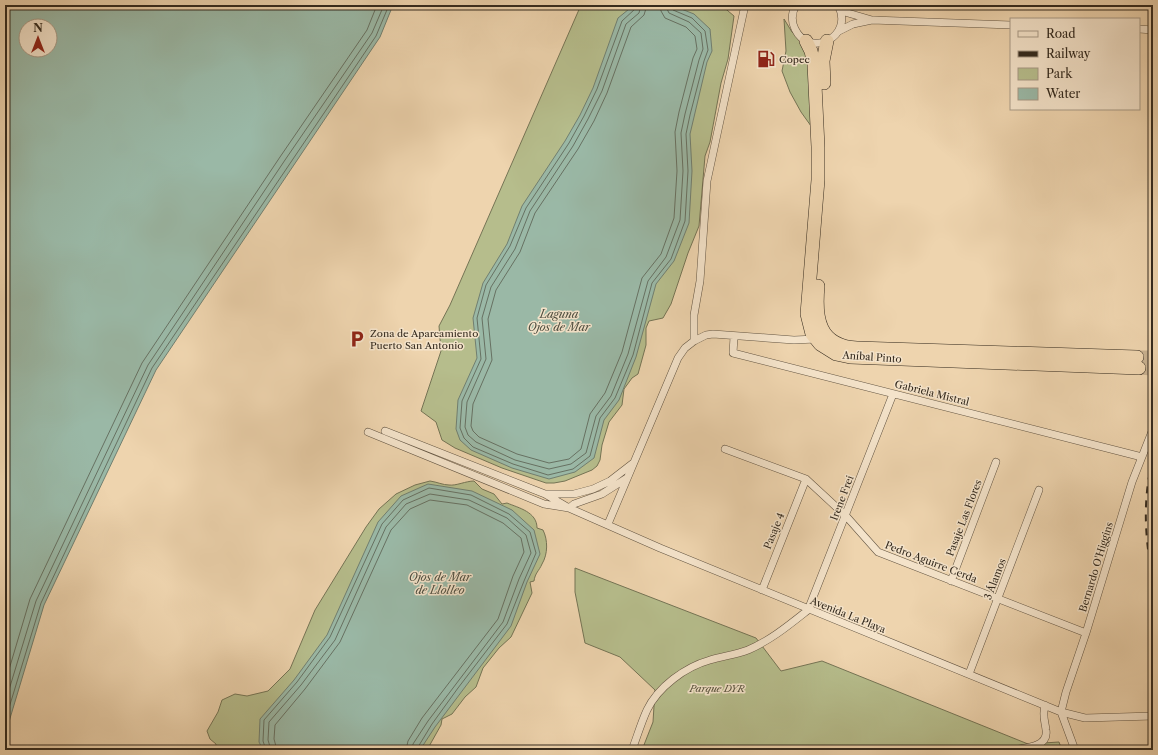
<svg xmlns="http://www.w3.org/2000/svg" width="1158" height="755" viewBox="0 0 1158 755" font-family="'Libre Caslon Text',serif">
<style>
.green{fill:#b6bd8c;stroke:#757455}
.water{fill:#9ab8a6;stroke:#717f70;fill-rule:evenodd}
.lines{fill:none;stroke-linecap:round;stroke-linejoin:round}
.shore{stroke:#677162;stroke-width:1}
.highway-tunnel{stroke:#c9b291;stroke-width:13;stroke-dasharray:13 6;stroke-linecap:butt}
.street-casing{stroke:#625442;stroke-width:8}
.highway-casing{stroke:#342a1e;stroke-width:14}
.street{stroke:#f4e3ca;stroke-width:7}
.highway{stroke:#eed4ae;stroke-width:13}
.rail{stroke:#342a1e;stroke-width:2;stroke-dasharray:7 7;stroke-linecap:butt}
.labels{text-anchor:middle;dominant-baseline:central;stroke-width:3;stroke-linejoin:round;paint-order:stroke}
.poi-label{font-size:10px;fill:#342a1e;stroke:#f4e3ca;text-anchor:start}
.street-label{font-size:10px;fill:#342a1e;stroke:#f4e3ca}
.park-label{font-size:10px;font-style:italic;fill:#544f3a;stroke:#f4e3ca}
.water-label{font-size:11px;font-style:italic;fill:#4e4e40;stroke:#f4e3ca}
</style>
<rect width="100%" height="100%" fill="#eed4ae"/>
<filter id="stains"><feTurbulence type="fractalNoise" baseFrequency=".005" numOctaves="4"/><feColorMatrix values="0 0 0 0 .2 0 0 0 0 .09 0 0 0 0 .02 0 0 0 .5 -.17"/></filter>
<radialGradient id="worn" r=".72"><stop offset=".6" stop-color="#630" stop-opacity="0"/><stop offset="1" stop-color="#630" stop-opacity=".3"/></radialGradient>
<path class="green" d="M 581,5 L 721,5 L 734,16 L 728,59 L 721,83 L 710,142 L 705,156 L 699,226 L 688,253 L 671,304 L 663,318 L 649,321 L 646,328 L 646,345 L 638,374 L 632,378 L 624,389 L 622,405 L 609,422 L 602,445 L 600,460 L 597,466 L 592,470 L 565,481 L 554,483 L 546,483 L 502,468 L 455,448 L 442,440 L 436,422 L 421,411 L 441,351 L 439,326 L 450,305 Z
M 784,19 L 792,32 L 802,42 L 810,63 L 811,126 L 801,112 L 790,92 L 782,71 L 786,51 Z
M 430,481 C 437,482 443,485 449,485 C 456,486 466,481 474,481 L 482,489 L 494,494 L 502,504 L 507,503 C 519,508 537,512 537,528 L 543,530 C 548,540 548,554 542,564 C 539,571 535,573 534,581 L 530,582 L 532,593 L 511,637 L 499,648 L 483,668 L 476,687 L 465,697 L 452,714 L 442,719 L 441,725 L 427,750 L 216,750 L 216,744 L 210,739 L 207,731 L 218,712 L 222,700 L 235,694 L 247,696 L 268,691 L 290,669 L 315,610 L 366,527 L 379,509 L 396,494 L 415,485 Z
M 575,568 L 756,638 L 781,671 L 822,661 L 1028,744 L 1059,742 L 1062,750 L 642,750 L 653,722 L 655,690 L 620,657 L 585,643 L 575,592 Z"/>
<path class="water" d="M 5,5 L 393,5 L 380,37 L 156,370 L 44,605 L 5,735 ZM 26,26 L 50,26 L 50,50 L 26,50 Z
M 634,5 L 671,5 L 694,14 L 710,29 L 712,51 L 707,62 L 690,134 L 692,171 L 689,223 L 674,261 L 656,284 L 636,357 L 619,400 L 604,420 L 594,458 L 575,472 L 549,479 L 512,468 L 471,450 L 460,440 L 456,429 L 458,400 L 477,358 L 473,318 L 483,283 L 507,244 L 522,206 L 565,141 L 580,115 L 593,88 L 618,18 Z
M 428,484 L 472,491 L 512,510 L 534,530 L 540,554 L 527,582 L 511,626 L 435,727 L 420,750 L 263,750 L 259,742 L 260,719 L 294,680 L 327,635 L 378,522 L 401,496 Z"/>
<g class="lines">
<path class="shore" d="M 636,5 L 635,9 L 622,21 L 597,89 L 584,116 L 569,143 L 526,208 L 510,246 L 486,285 L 477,318 L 481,359 L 462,401 L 460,428 L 464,438 L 473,447 L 513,464 L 548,475 L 573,469 L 590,456 L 600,418 L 615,398 L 633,355 L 652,283 L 671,259 L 685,221 L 688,171 L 686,134 L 690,115 L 704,61 L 708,50 L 705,31 L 692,18 L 673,10 L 671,5
M 641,5 L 639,13 L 626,24 L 602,91 L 588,119 L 573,146 L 530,211 L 515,249 L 491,287 L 482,318 L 486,359 L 467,402 L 465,427 L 468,435 L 476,442 L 515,460 L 549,469 L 571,464 L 586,453 L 596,416 L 611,396 L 628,354 L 648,281 L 666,257 L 680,220 L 683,171 L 681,133 L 685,114 L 699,60 L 703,49 L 701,33 L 689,22 L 669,13 L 667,9 L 666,5
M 647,5 L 644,15 L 631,27 L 607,93 L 594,121 L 578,149 L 535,213 L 520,252 L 496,290 L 488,319 L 492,360 L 473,404 L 471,426 L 473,431 L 479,437 L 517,454 L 549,463 L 569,459 L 581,449 L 590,414 L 605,393 L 622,352 L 642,278 L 661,254 L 674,218 L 677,171 L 675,132 L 679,112 L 693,58 L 697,49 L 695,36 L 686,27 L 665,18 L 661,11 L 660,5
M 5,683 L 30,599 L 142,363 L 280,157 L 367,30 L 377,5
M 5,703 L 36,601 L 148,365 L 285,160 L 372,33 L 384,5
M 5,721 L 41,603 L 152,368 L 376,36 L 389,5
M 266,750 L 263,741 L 264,720 L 297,682 L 330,637 L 382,524 L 403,500 L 429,488 L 471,495 L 509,514 L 530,532 L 536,553 L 524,581 L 507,624 L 458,688 L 432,724 L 418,747 L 417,750
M 271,750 L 268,740 L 269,722 L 301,685 L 335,640 L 386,527 L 406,504 L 430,494 L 469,500 L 507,518 L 526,535 L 531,553 L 519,579 L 503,622 L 428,721 L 413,744 L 412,750
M 277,750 L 274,739 L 275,725 L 305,689 L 340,642 L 391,530 L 410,509 L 430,500 L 467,505 L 503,523 L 521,538 L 524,552 L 513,576 L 498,619 L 422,718 L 408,741 L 406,750"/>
<path class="highway-tunnel" d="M 1137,357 L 1153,357
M 1139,368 L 1153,369"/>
<g class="street-casing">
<path id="street" d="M 796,5 C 792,12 791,21 795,29 C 809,59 855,37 838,5
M 841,11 L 872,20
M 1139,29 L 1153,30
M 839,31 L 853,24 L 872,20 L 1011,25
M 734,337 L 733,353 L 1142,457
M 694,341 L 694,315 L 700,281 L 707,181 L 745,5
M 385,431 L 545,494 L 574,494 L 593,489 L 610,481 L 632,464
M 368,432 L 544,504 L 569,508 L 574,504 L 602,494 L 627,478
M 725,449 L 806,479 L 846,516 L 878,552 L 1086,633
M 545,494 L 569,508 L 660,548 L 1061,712 L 1085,718 L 1153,716
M 608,524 L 678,358 L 685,348 L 694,341 L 706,335 L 713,334 L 794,340 L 816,339
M 951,581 L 996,462
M 762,590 L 806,479
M 969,674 L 1039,490
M 1061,712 L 1066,692 L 1086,633 L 1132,482 L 1153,429
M 1061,712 L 1075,750
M 632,750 C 637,737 641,723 647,710 C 658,687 685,667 710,660 C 722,656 735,655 748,650 C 771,640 789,625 808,610 L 893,394
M 1011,750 C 1023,748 1049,748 1046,730 C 1045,721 1042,715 1045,705"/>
</g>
<g class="highway-casing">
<path id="highway" d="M 806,41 L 811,51 L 814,64 L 818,147 L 818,180 L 807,314 L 812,334 L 820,344 L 836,354 L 850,357 L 1139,368
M 824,83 L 823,61 L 827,41
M 818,286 C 815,317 818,346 857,348 L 1137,357"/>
</g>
<use href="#street" class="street"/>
<use href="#highway" class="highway"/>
<path class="rail" d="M 1153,459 C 1142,499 1145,540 1153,580"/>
</g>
<defs>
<g id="fuel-bare" transform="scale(1.38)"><path d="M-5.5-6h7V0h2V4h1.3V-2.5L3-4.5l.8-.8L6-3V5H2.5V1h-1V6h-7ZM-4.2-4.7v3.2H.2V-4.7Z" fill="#8f2418" stroke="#f4e3ca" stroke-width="2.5" paint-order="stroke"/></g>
<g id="parking-bare" transform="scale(1.38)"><path d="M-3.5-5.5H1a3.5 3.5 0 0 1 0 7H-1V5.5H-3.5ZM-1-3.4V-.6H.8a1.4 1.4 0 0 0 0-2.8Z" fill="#8f2418" stroke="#f4e3ca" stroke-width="2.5" paint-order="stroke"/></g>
</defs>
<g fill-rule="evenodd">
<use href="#fuel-bare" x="766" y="59"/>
<use href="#parking-bare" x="357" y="339"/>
</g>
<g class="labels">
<g class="poi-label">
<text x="779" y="59">Copec</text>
<text x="370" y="333">Zona de Aparcamiento<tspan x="370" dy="12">Puerto San Antonio</tspan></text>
</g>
<g class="street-label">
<text transform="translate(872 357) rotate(4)">Aníbal Pinto</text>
<text transform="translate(932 393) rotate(14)">Gabriela Mistral</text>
<text transform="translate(842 498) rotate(-69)">Irene Frei</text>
<text transform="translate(964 518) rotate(-69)">Pasaje Las Flores</text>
<text transform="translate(774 531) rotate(-68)">Pasaje 4</text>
<text transform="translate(931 562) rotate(21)">Pedro Aguirre Cerda</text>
<text transform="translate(1096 567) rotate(-73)">Bernardo O'Higgins</text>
<text transform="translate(995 579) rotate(-69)">3 Álamos</text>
<text transform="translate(848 615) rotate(22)">Avenida La Playa</text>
</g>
<g class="park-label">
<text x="717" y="688">Parque DYR</text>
</g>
<g class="water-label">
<text x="559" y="314">Laguna<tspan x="559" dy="13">Ojos de Mar</tspan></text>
<text x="440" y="577">Ojos de Mar<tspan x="440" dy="13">de Llolleo</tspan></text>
</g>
</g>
<rect width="1158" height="755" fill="none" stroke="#eed4ae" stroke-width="20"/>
<rect x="6" y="6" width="1146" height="743" fill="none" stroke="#342a1e" stroke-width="2"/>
<rect x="10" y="10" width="1138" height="735" fill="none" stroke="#342a1e"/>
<rect x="1010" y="18" width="130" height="92" fill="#f4e3ca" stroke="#a79985"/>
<rect x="1018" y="31" width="20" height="6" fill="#f4e3ca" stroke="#a79985"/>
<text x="1046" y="38" font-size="12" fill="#342a1e">Road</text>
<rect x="1018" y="51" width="20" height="6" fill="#342a1e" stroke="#a79985"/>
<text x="1046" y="58" font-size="12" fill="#342a1e">Railway</text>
<rect x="1018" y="68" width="20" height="12" fill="#b6bd8c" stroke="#a79985"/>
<text x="1046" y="78" font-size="12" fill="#342a1e">Park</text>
<rect x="1018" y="88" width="20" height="12" fill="#9ab8a6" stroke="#a79985"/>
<text x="1046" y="98" font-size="12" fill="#342a1e">Water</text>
<g transform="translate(38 38)"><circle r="19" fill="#f4e3ca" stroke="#a79985"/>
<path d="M0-3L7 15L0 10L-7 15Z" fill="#8f2418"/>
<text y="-6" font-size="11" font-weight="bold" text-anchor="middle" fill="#342a1e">N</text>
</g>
<rect width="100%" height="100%" filter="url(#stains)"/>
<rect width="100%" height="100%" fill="url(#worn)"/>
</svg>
